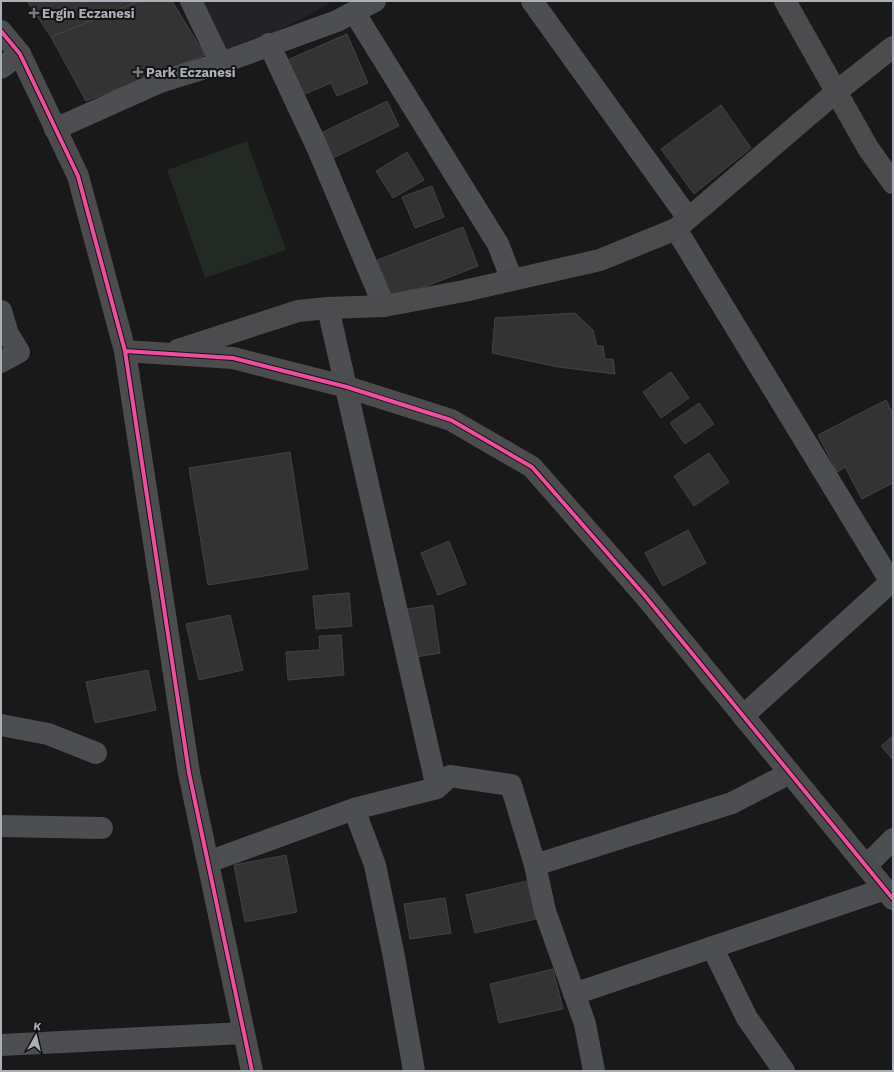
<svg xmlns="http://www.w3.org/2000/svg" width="894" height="1072" viewBox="0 0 894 1072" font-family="'Work Sans',sans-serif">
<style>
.built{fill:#232325}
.green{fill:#232923}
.building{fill:#333334;stroke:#414245}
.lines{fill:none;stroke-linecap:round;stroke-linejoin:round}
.street{stroke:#4d4e51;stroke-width:22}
.secondary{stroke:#4c4c4f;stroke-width:22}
.cycleway-casing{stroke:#131315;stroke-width:6}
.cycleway{stroke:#ef4d9e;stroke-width:4}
.poi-dot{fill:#787a80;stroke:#131315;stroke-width:1.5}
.labels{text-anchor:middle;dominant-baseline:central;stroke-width:4;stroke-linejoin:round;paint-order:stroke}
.poi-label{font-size:13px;font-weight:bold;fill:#abafb8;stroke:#131315;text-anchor:start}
</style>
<rect width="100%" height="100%" fill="#191919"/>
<path class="built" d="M 201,1 L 328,1 L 329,4 L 227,57 Z"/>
<path class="green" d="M 247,141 L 286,250 L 205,278 L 167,170 Z"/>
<path class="building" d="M 27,1 L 139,1 L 51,37 Z
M 139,1 L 172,1 L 205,55 L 86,101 L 51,37 Z
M 347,34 L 368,83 L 337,96 L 331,83 L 300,96 L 285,61 Z
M 387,101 L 399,126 L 333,158 L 321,133 Z
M 721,105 L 751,148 L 694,194 L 661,149 Z
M 407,152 L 424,180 L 393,198 L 376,171 Z
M 432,186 L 444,217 L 415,228 L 402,197 Z
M 463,227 L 478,266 L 393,299 L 377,260 Z
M 575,313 L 593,330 L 597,346 L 603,346 L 605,359 L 613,359 L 615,374 L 558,367 L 492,353 L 495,318 Z
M 671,372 L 689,398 L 661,418 L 643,392 Z
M 886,400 L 893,414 L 893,483 L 862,499 L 845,467 L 837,472 L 818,435 Z
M 699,403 L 714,424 L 685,444 L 670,423 Z
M 290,452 L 308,569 L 208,585 L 189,468 Z
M 709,453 L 729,482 L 694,506 L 674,476 Z
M 688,530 L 706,563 L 663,586 L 645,553 Z
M 449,541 L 466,584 L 438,595 L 421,553 Z
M 349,593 L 352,626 L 316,629 L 313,596 Z
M 433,605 L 440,653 L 410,658 L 402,610 Z
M 230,615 L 243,670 L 199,680 L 186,624 Z
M 341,635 L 344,675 L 288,680 L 286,652 L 320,650 L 319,636 Z
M 148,670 L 156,710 L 95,723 L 86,682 Z
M 893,736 L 893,760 L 881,746 Z
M 286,855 L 297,912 L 245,922 L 234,865 Z
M 527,881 L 536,919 L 475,933 L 466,895 Z
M 445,898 L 451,933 L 410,939 L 404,904 Z
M 553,969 L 563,1009 L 499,1023 L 490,984 Z"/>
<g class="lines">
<path class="street" d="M 191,1 L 221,63
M 532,1 L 688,218
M 354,12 L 498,244 L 512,280
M 269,44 L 318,149 L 384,306
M 1,68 L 20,54
M 55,129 L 160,82 L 221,63 L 337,21 L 375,1
M 676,229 L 891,582
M 1,311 L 8,334 L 19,352 L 1,362
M 743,716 L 893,580
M 1,725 L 48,734 L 96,753
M 437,788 L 450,776 L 511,785 L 535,865 L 545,911 L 585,1024 L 594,1071
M 354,809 L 375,865 L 394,957 L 414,1071
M 1,826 L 102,828
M 208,862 L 354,809 L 437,788 L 328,308
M 535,865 L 732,803 L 790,773
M 866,866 L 893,839
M 712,947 L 747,1018 L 784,1071
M 574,994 L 885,889
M 1,1045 L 244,1033"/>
<path class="secondary" d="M 785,1 L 868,148 L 893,183
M 1,31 L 20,54 L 78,176 L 125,351 L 189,773 L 252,1071
M 178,350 L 298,311 L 328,308 L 384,306 L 464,291 L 600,260 L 676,229 L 836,92 L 893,47
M 125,351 L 233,358 L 347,387 L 451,420 L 532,467 L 645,596 L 893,899"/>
<g class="cycleway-casing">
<path id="cycleway" d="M 1,31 L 20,54 L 78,176 L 125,351 L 189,773 L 252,1071
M 125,351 L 233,358 L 347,387 L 451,420 L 532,467 L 645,596 L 893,899"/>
</g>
<use href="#cycleway" class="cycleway"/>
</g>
<g class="poi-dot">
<path d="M32 7h4v4h4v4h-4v4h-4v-4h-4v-4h4z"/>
<path d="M136 66h4v4h4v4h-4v4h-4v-4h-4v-4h4z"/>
</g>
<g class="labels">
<g class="poi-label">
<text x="42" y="13">Ergin Eczanesi</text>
<text x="146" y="72">Park Eczanesi</text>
</g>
</g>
<rect width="894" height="1072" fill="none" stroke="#abafb8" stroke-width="4"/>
<g transform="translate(36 1036) rotate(8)" stroke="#131315" stroke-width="3" paint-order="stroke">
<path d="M0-3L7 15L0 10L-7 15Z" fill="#abafb8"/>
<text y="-6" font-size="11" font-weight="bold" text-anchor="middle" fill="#abafb8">K</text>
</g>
</svg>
